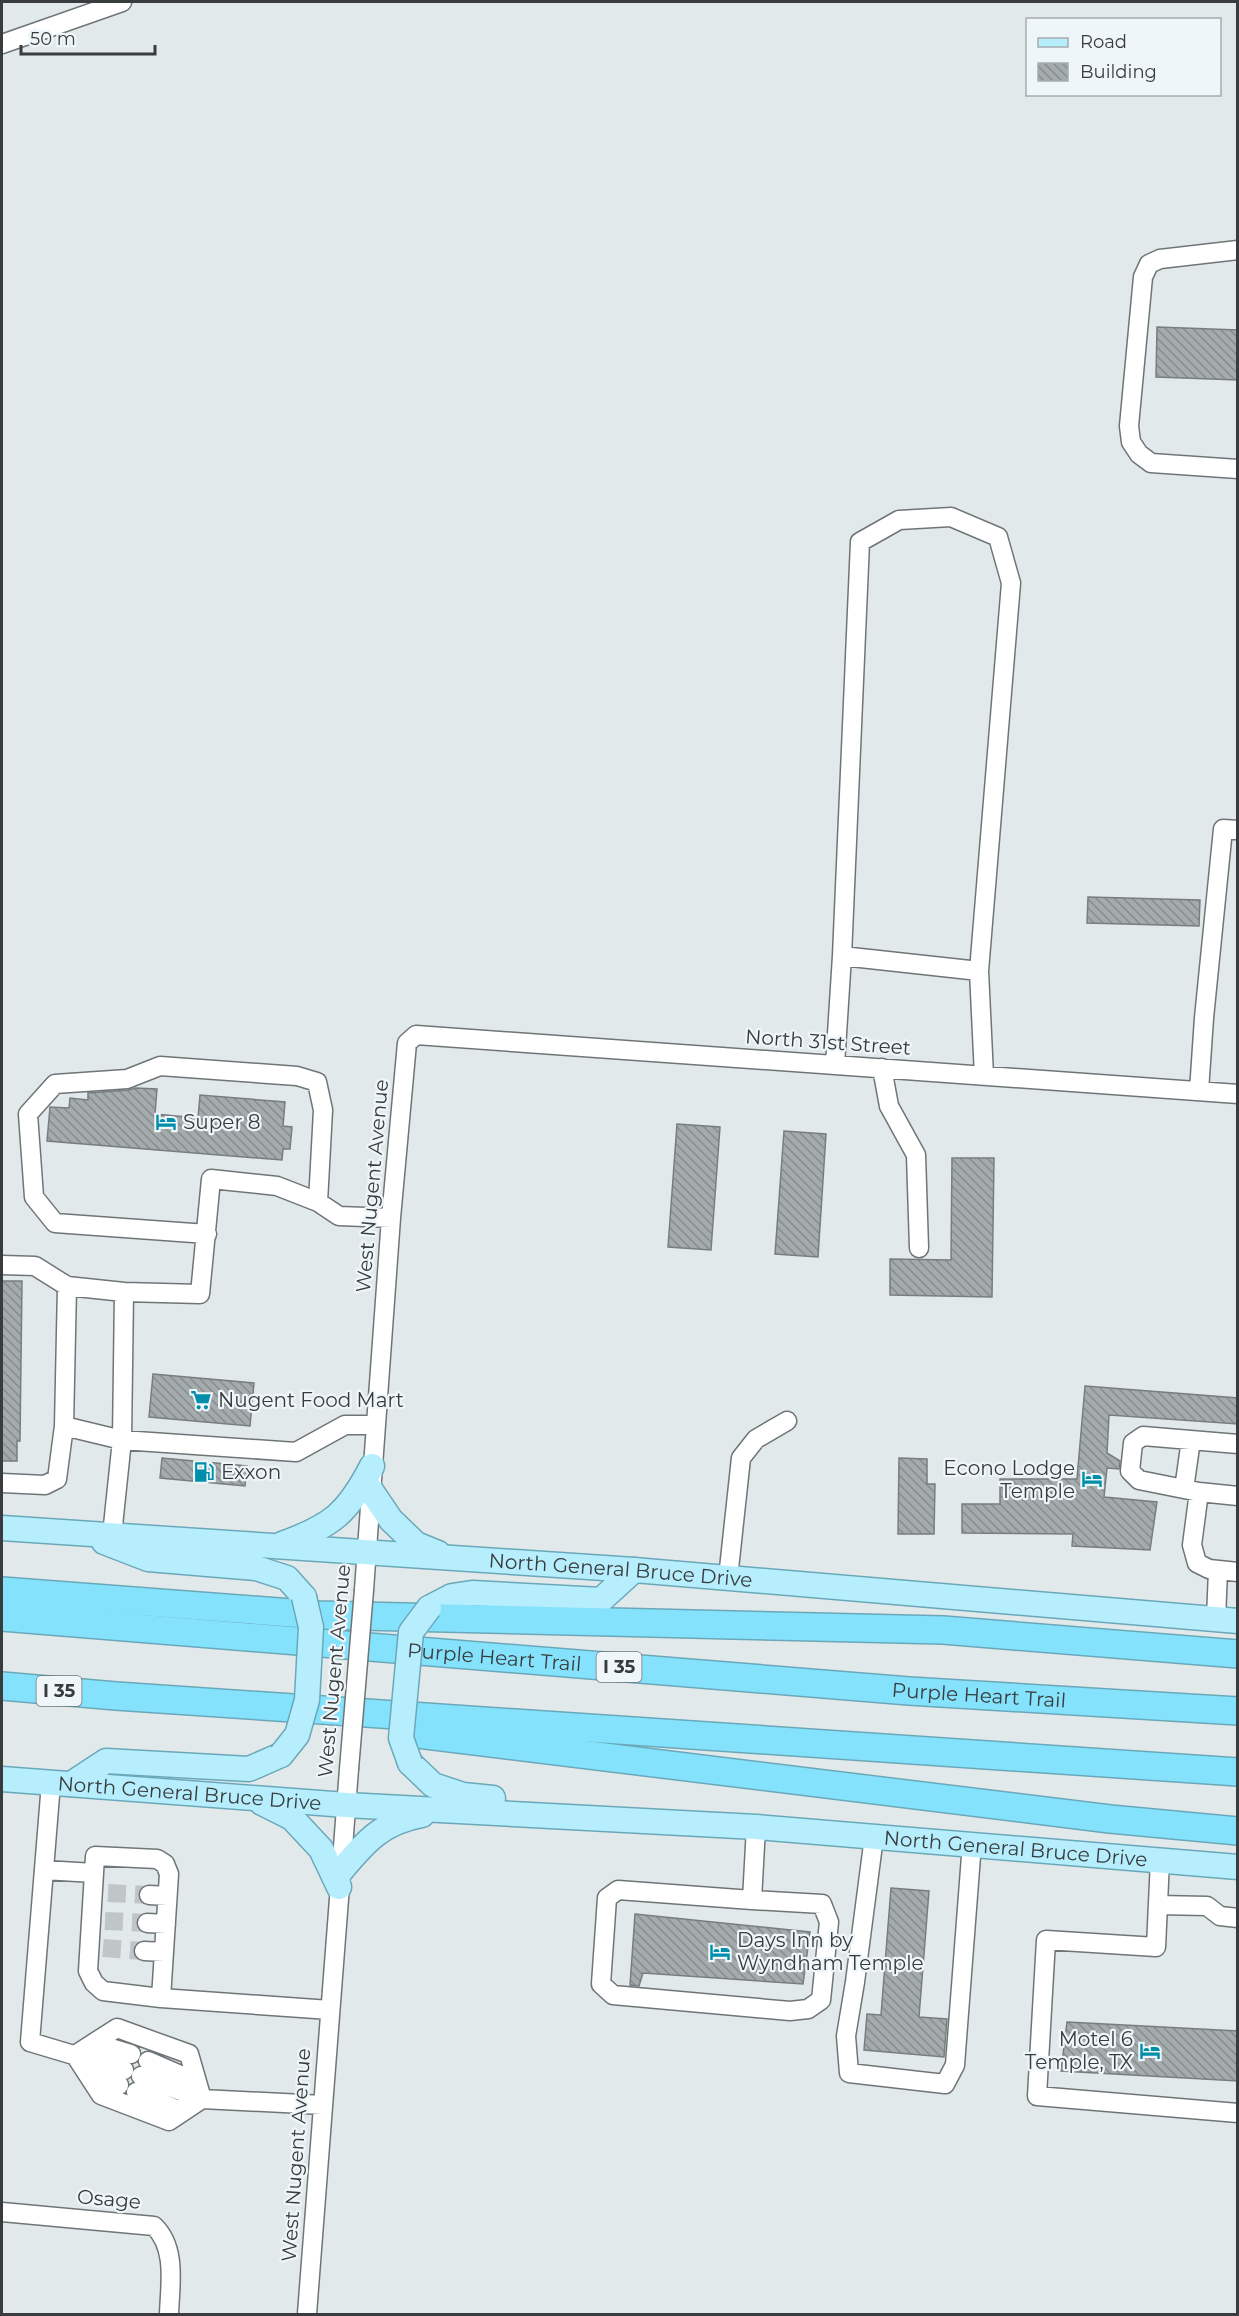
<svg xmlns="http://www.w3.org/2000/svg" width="1239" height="2316" viewBox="0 0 1239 2316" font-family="Montserrat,sans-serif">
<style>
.building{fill:url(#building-back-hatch);stroke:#787e80;stroke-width:1.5}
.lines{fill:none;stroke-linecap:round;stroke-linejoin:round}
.minor-tunnel{stroke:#c0c6c8;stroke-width:18;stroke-dasharray:18 9;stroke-linecap:butt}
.minor-casing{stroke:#6f7577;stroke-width:21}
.major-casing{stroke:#6aa8b9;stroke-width:27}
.highway-casing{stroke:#6aa8b9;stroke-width:30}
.minor{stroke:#fff;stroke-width:18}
.major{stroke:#b6eefd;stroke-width:24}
.highway{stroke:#85e2fc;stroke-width:27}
.minor-bridge-casing{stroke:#6f7577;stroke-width:21;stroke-linecap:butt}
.major-bridge-casing{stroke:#6aa8b9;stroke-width:27;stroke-linecap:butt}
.minor-bridge{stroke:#fff;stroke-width:18}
.major-bridge{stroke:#b6eefd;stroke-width:24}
.labels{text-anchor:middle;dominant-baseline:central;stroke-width:4.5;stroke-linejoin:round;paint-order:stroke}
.shield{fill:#eff6f9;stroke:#707475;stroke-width:1.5}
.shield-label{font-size:18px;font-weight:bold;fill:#393c3d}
.street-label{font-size:20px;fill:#393c3d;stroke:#eff6f9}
.poi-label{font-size:20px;fill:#393c3d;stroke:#eff6f9;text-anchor:start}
</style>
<defs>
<pattern id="building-back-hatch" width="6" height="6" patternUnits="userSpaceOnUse" patternTransform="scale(1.5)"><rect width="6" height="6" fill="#a4abad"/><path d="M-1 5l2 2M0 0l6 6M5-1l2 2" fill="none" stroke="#878c8e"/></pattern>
</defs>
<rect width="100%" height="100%" fill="#e2e9eb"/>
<path class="building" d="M 1157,327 L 1238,330 L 1238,380 L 1156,377 Z
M 1088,897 L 1200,900 L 1199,926 L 1087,923 Z
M 136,1088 L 157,1089 L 155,1114 L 198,1118 L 200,1095 L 285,1102 L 283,1126 L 292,1127 L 290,1149 L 283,1149 L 282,1160 L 47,1141 L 50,1107 L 69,1108 L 70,1098 L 88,1100 L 88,1093 L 128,1090 Z
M 677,1124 L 720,1127 L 711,1250 L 668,1247 Z
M 784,1131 L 826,1134 L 818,1257 L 775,1254 Z
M 952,1158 L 994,1158 L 992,1297 L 890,1295 L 890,1259 L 951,1260 Z
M 2,1281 L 22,1281 L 20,1441 L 17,1441 L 17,1461 L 2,1461 Z
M 153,1374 L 254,1383 L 250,1426 L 149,1417 Z
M 1085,1386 L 1238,1398 L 1238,1424 L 1109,1415 L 1107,1453 L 1120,1461 L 1119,1469 L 1107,1468 L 1104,1497 L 1157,1502 L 1150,1550 L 1072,1546 L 1073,1534 L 962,1533 L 962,1504 L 1000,1504 L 1000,1479 L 1077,1479 Z
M 162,1458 L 247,1466 L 245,1486 L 160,1478 Z
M 899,1458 L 927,1459 L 927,1484 L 935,1484 L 934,1534 L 898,1534 Z
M 891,1888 L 929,1891 L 919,2017 L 947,2019 L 944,2057 L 864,2050 L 867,2014 L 881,2015 Z
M 635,1914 L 810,1932 L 803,1984 L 643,1973 L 639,1986 L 630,1985 Z
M 1067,2022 L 1238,2031 L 1238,2081 L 1061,2071 Z"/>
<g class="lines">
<path class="minor-tunnel" d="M 108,1893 L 149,1895
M 105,1921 L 147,1923
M 103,1948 L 144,1951"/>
<g class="minor-casing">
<path id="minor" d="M 2,44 L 122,2
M 1238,250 L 1160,259 L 1149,264 L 1143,277 L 1129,426 L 1131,442 L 1139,454 L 1151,463 L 1238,469
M 842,956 L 860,542 L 899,520 L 951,517 L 998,537 L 1011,583 L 979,971
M 835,1065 L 842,956 L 979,971 L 984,1076
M 882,1068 L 889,1106 L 916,1155 L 919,1248
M 1199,1091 L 1204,1018 L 1223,829 L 1238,830
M 207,1234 L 55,1223 L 34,1197 L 28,1114 L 55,1084 L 127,1079 L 160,1066 L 297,1076 L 317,1082 L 323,1110 L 318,1202 L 339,1216 L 391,1218
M 2,1265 L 35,1266 L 67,1286 L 124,1292
M 64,1426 L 67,1286
M 1238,1444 L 1143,1436 L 1133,1443 L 1130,1471 L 1139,1480 L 1199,1492 L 1238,1496
M 2,1483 L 45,1485 L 57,1479 L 64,1426 L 122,1440 L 296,1452 L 345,1425 L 375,1425
M 1184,1489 L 1191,1440
M 1199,1492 L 1192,1545 L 1197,1563 L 1209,1569 L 1238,1572
M 112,1535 L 122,1440 L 124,1292 L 200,1294 L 211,1179 L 277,1186 L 318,1202
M 728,1578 L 741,1458 L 756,1439 L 787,1421
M 364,1590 L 391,1218 L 407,1043 L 416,1035 L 1238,1094
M 1216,1619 L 1218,1570
M 51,1783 L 30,2042 L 124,2070
M 874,1837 L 855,1982 L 846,2036 L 849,2073 L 945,2084 L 955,2065 L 972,1843
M 1160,1860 L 1156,1947 L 1046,1940 L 1037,2096 L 1238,2113
M 44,1870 L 94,1873 L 95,1856 L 157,1859 L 165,1864 L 169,1874 L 161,1998 L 330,2010
M 94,1873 L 88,1971 L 94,1983 L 103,1991 L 161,1998
M 149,1895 L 167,1896
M 752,1900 L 618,1890 L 607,1898 L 601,1984 L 613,1995 L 790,2011 L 808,2009 L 821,2000 L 829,1922 L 822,1904 L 752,1900 L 756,1827
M 1158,1905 L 1207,1906 L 1220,1916 L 1238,1918
M 147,1923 L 166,1924
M 144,1951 L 164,1952
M 117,2028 L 189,2054 L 202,2099 L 169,2121 L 101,2095 L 75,2055 Z
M 96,2061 L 108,2047 L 131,2054
M 96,2061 L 101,2077 L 119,2085
M 148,2061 L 185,2077 L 197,2092
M 141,2076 L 202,2099 L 323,2105
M 136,2092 L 178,2110 L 192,2103
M 2,2212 L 154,2226 C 177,2248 170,2285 169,2314
M 307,2314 L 349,1769"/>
</g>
<g class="major-casing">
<g id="major">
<path d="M 370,1489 L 391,1520 L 416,1544 L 438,1553"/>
<path id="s1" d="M 2,1528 L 634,1570 L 1238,1621"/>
<path d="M 104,1542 L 148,1559 L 256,1568 L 287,1578 L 304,1597"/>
<path d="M 282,1544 C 332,1526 348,1513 372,1466"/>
<path d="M 429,1608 L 452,1596 L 472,1593 L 601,1600 L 634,1570"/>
<path d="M 410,1763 L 433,1785 L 463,1795 L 493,1798"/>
<path id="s2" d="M 2,1779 L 346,1805 L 756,1827 L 1238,1867"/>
<path d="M 71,1784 L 106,1761 L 249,1769 L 281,1755"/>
<path d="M 262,1803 L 292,1818 L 321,1849 L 339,1887"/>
<path d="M 340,1872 C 365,1842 382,1822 422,1815"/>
</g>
</g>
<g class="highway-casing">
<g id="highway">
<path d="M 2,1591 L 318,1615 L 943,1630 L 1238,1654"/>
<path id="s3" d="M 2,1617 L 909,1691 L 1238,1711"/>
<path d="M 2,1686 L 116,1696 L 1238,1772"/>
<path d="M 418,1734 L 1110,1819 L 1238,1831"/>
</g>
</g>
<use href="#minor" class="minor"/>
<use href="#major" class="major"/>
<use href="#highway" class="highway"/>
<g class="minor-bridge-casing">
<path id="minor-bridge" d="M 349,1769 L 364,1590"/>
</g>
<g class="major-bridge-casing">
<path id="major-bridge" d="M 281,1755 L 297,1735 L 307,1700 L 311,1627 L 304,1597
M 410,1763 L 401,1738 L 411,1632 L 429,1608"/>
</g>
<use href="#minor-bridge" class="minor-bridge"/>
<use href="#major-bridge" class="major-bridge"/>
</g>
<defs>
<g id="hotel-bare" transform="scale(1.62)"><path d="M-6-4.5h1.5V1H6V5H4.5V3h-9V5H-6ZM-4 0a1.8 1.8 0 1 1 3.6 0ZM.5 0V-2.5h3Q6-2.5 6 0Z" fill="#008fab" stroke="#eff6f9" stroke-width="2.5" paint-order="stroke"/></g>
<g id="supermarket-bare" transform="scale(1.62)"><path d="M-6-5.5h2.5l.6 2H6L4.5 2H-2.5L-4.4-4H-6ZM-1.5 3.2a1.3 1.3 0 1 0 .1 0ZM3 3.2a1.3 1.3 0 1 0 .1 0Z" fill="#008fab" stroke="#eff6f9" stroke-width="2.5" paint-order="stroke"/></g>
<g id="fuel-bare" transform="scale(1.62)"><path d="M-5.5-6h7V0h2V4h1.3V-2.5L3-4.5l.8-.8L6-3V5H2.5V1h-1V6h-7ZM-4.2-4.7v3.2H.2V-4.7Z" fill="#008fab" stroke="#eff6f9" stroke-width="2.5" paint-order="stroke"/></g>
</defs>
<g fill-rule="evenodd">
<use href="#hotel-bare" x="166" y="1122"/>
<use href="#supermarket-bare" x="201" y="1400"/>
<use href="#fuel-bare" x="204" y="1472"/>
<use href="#hotel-bare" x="1092" y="1479"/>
<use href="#hotel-bare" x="720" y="1952"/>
<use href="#hotel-bare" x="1150" y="2051"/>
</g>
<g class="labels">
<g class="shield">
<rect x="596.5" y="1652" width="45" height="30" rx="4.5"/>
<rect x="36.5" y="1676" width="45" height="30" rx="4.5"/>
</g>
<g class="shield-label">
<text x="619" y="1667">I 35</text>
<text x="59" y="1691">I 35</text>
</g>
<g class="street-label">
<text transform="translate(828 1042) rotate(4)">North 31st Street</text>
<text transform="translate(372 1186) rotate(-85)">West Nugent Avenue</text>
<text stroke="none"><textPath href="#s1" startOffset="620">North General Bruce Drive</textPath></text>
<text stroke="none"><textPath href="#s3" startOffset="494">Purple Heart Trail</textPath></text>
<text transform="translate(334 1671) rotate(-85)">West Nugent Avenue</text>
<text stroke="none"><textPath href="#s3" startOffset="980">Purple Heart Trail</textPath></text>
<text stroke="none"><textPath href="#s2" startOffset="188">North General Bruce Drive</textPath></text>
<text stroke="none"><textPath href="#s2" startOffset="1016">North General Bruce Drive</textPath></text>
<text transform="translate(296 2155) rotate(-86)">West Nugent Avenue</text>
<text transform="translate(109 2199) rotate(5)">Osage</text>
</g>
<g class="poi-label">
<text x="183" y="1122">Super 8</text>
<text x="218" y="1400">Nugent Food Mart</text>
<text x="1075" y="1468" text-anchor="end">Econo Lodge<tspan x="1075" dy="23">Temple</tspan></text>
<text x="221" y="1472">Exxon</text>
<text x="737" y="1940">Days Inn by<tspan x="737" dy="23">Wyndham Temple</tspan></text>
<text x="1133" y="2039" text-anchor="end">Motel 6<tspan x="1133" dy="23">Temple, TX</tspan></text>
</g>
</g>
<rect width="1239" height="2316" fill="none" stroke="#393c3d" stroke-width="6"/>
<rect x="1026" y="18" width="195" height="78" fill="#eff6f9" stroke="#a6acae" stroke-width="1.5"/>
<rect x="1038" y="38" width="30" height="9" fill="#b6eefd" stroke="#a6acae" stroke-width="1.5"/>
<text x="1080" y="48" font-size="18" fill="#393c3d">Road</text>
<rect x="1038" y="63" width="30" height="18" fill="url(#building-back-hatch)" stroke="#a6acae" stroke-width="1.5"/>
<text x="1080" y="78" font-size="18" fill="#393c3d">Building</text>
<path d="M21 45v9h134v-9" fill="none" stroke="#393c3d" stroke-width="3"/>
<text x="30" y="45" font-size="18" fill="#393c3d" stroke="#eff6f9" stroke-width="4.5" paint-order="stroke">50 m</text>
</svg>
